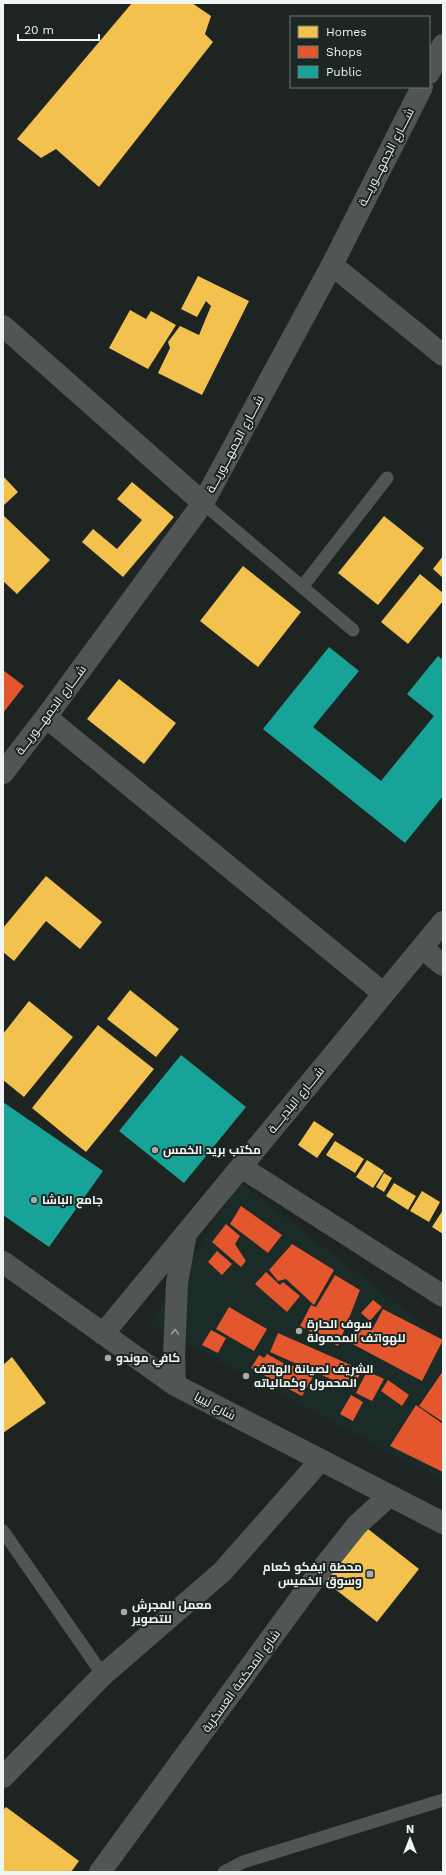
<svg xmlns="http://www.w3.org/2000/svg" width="446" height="1875" viewBox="0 0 446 1875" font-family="'Work Sans',Cairo,sans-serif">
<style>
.built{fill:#1b2b27}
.homes{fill:#f2c14e}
.shops{fill:#e4572e}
.public{fill:#17a398}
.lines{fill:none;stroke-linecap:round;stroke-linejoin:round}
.service{stroke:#515554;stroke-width:13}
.minor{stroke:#515554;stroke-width:22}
.tertiary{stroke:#515554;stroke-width:22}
.oneway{stroke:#989d9c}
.poi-dot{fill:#a6acaa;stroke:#1c2623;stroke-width:1.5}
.labels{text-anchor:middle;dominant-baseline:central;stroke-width:4;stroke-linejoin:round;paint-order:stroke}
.street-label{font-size:12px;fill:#eff5f3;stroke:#1c2623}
.poi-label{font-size:12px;font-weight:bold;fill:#eff5f3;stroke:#1c2623;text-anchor:start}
</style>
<rect width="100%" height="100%" fill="#1e2422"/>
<path class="built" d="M 240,1182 L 443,1339 L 443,1481 L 150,1324 Z"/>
<path class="homes" d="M 132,3 L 192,3 L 211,16 L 205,34 L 213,42 L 99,187 L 56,149 L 41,158 L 17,139 Z
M 198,276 L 249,301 L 202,395 L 158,373 L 170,348 L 168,342 L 180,326 L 199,335 L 211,306 L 206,301 L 197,317 L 181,309 Z
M 130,310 L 146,319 L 151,311 L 176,325 L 148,369 L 109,348 Z
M 3,476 L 18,492 L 3,506 Z
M 132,482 L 174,517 L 123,577 L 82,542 L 93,529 L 117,549 L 142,520 L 117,499 Z
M 3,515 L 50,560 L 17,594 L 3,581 Z
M 384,516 L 424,548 L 378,605 L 338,573 Z
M 443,556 L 443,578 L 433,569 Z
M 243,566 L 301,612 L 258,667 L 200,621 Z
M 420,574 L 443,593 L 443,601 L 408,644 L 381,622 Z
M 119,679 L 176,723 L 144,764 L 87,719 Z
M 46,876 L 102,922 L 80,949 L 46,921 L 14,961 L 3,952 L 3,928 Z
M 130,990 L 179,1029 L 156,1057 L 107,1019 Z
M 29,1001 L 73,1037 L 24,1097 L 3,1080 L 3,1034 Z
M 98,1025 L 154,1069 L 86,1152 L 32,1108 Z
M 314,1121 L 334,1134 L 317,1158 L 298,1145 Z
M 335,1141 L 364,1159 L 355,1173 L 326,1155 Z
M 367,1160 L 384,1171 L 373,1188 L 356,1177 Z
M 384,1173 L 392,1178 L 384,1192 L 376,1187 Z
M 394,1183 L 416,1196 L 408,1210 L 386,1196 Z
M 422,1191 L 440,1202 L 429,1222 L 410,1211 Z
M 443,1210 L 443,1234 L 432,1227 Z
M 12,1357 L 46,1403 L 3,1433 L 3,1365 Z
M 363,1525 L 419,1569 L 377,1622 L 321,1578 Z
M 6,1807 L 79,1861 L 71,1872 L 3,1872 L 3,1810 Z"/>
<path class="shops" d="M 3,670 L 24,686 L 3,713 Z
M 241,1206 L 282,1235 L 268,1253 L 230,1224 Z
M 226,1224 L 240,1236 L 235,1244 L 246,1261 L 241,1267 L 212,1242 Z
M 292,1244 L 334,1270 L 314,1305 L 286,1279 L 278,1281 L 269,1270 Z
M 217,1251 L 232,1264 L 222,1275 L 208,1262 Z
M 266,1272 L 280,1285 L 283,1282 L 300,1296 L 287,1312 L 255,1284 Z
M 335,1275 L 360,1290 L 338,1346 L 300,1326 L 311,1305 L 316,1307 Z
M 373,1300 L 382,1307 L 370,1321 L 361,1313 Z
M 229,1307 L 267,1329 L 254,1351 L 216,1329 Z
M 383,1309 L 443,1340 L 422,1381 L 349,1342 L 361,1321 L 373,1328 Z
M 211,1330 L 226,1338 L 218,1353 L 202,1345 Z
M 278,1333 L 362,1370 L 353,1389 L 270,1352 Z
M 267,1354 L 285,1364 L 275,1381 L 251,1368 L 259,1355 L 264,1358 Z
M 289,1364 L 313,1377 L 302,1396 L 279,1384 Z
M 367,1371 L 384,1379 L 372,1401 L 356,1393 Z
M 443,1371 L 443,1422 L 419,1406 Z
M 388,1380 L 409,1395 L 402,1406 L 381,1391 Z
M 351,1395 L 363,1402 L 353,1421 L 340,1414 Z
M 416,1405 L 443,1424 L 443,1472 L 390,1446 Z"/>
<path class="public" d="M 329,647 L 359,671 L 313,727 L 381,781 L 434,716 L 407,694 L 438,656 L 443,660 L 443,796 L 405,843 L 263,729 Z
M 181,1055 L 246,1107 L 184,1183 L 119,1131 Z
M 3,1102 L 103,1171 L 49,1247 L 3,1215 Z"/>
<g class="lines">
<path class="service" d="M 203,503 L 353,630
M 302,587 L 387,478
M 3,1531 L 103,1675
M 224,1872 L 243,1862 L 443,1800"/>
<path class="minor" d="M 429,73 L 443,45
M 332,265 L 443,355
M 3,326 L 203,503
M 46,717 L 383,993
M 3,773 L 46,717 L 203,503 L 332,265 L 422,87
M 423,949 L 443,965
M 241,1167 L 443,1296
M 3,1777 L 103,1675 L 222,1572 L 321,1460
M 100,1872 L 318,1574 L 357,1525 L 389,1496"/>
<path class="tertiary" d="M 3,1262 L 175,1385 L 443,1523
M 103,1334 L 443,922
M 175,1385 L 174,1355 L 177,1283 L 186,1233"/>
</g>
<defs><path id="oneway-chevron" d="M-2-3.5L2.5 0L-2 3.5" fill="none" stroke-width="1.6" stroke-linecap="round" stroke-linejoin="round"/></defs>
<use class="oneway" href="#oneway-chevron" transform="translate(175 1332) rotate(-88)"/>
<g class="poi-dot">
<circle cx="155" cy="1150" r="4"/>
<circle cx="34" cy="1200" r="4"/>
<circle cx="299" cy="1331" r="4"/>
<circle cx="108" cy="1358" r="4"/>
<circle cx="246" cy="1376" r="4"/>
<rect x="366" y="1570" width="8" height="8" rx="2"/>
<circle cx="124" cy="1612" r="4"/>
</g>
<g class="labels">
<g class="street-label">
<text transform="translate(386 157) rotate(-63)">شــــارع الجمهـــوريـــة</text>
<text transform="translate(235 444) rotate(-62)">شــــارع الجمهـــوريـــة</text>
<text transform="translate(51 710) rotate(-53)">شــــارع الجمهـــوريـــة</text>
<text transform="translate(296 1100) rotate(-51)">شــــارع البلديــــة</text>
<text transform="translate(215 1406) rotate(28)">شارع ليبيا</text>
<text transform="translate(241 1681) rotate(-54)">شارع المحكمة العسكرية</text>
</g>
<g class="poi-label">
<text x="163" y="1150">مكتب بريد الخمس</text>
<text x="42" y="1200">جامع الباشا</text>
<text x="307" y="1324">سوف الحارة<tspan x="307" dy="14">للهواتف المحمولة</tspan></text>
<text x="116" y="1358">كافي موندو</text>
<text x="254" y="1369">الشريف لصيانة الهاتف<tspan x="254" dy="14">المحمول وكمالياته</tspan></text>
<text x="362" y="1567" text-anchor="end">محطة ايفكو كعام<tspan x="362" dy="14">وسوق الخميس</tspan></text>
<text x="132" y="1605">معمل المجرش<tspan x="132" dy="14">للتصوير</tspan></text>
</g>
</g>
<rect width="446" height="1875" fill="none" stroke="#eff5f3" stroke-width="8"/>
<rect x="290" y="16" width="140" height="72" fill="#1c2623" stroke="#707976"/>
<rect x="298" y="26" width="20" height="12" fill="#f2c14e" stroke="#707976"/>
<text x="326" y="36" font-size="12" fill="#eff5f3">Homes</text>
<rect x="298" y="46" width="20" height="12" fill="#e4572e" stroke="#707976"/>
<text x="326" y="56" font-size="12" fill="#eff5f3">Shops</text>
<rect x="298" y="66" width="20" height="12" fill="#17a398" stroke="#707976"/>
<text x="326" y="76" font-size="12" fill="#eff5f3">Public</text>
<g transform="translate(410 1839)" stroke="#1c2623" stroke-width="3" paint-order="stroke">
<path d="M0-3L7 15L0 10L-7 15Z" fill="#eff5f3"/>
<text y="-6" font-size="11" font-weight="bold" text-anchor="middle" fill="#eff5f3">N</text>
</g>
<path d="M18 34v6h81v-6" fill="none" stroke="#eff5f3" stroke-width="2"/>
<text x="24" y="34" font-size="12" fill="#eff5f3" stroke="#1c2623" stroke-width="3" paint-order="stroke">20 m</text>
</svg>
